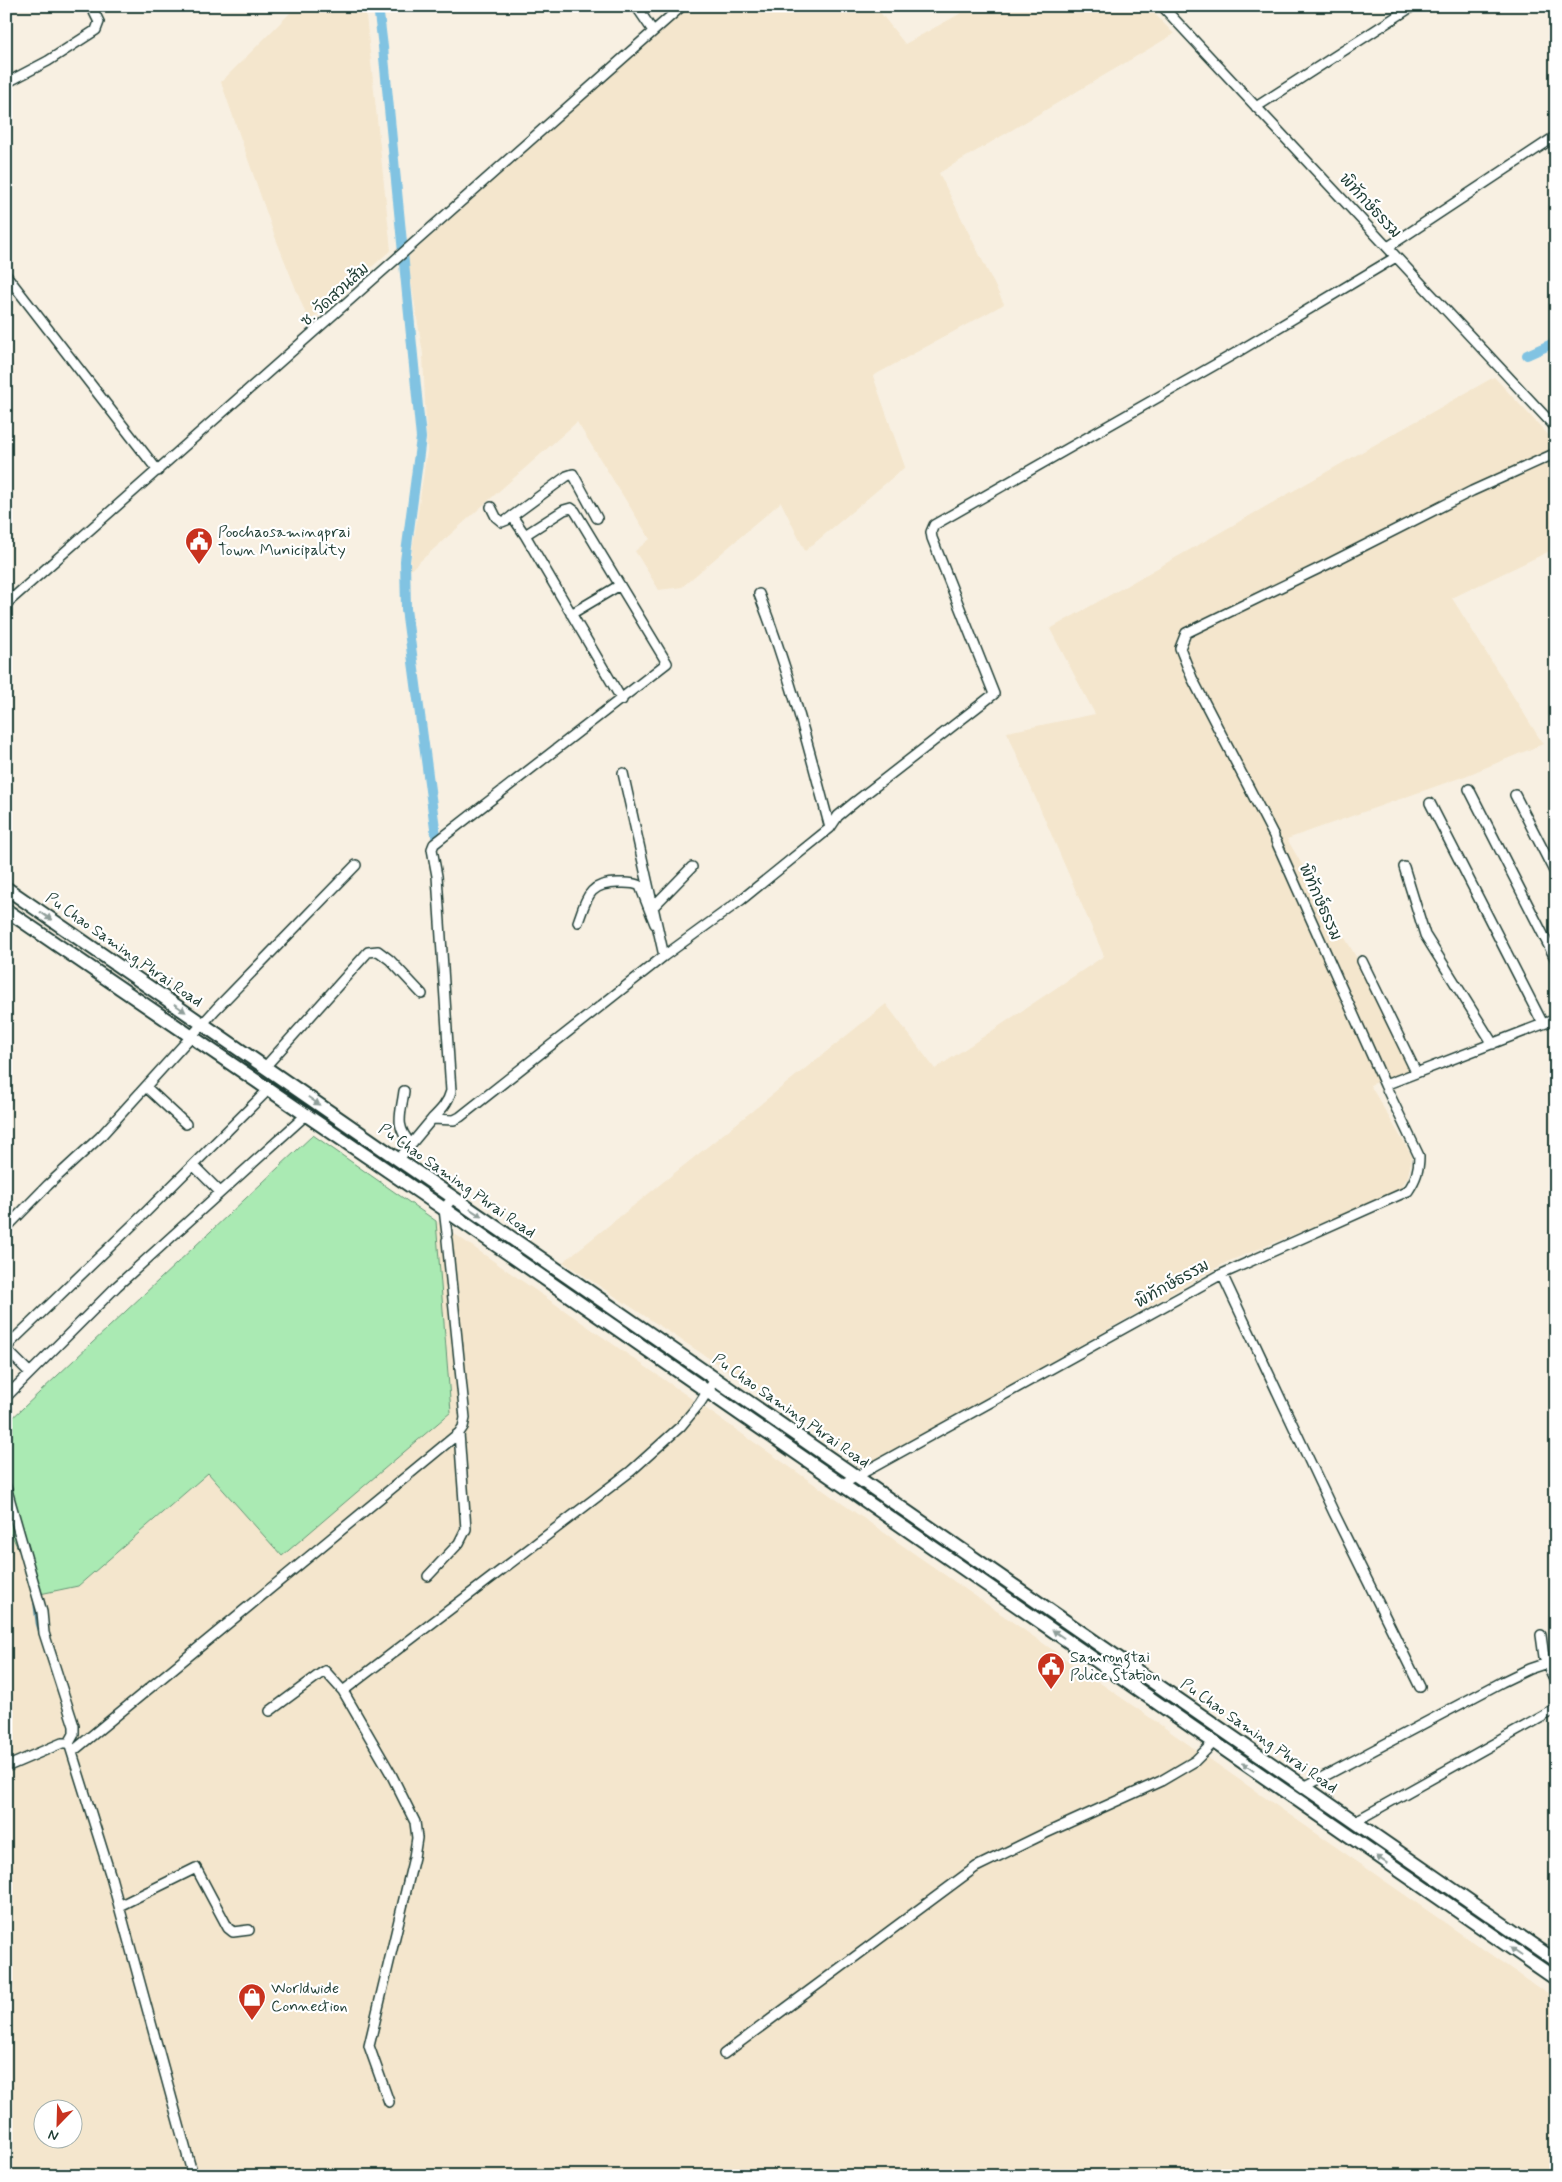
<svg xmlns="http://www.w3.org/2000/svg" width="1562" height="2182" viewBox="0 0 1562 2182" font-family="Mynerve,'Playpen Sans Thai',sans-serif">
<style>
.built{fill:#f4e6cd;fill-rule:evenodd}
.green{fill:#aaeab3;stroke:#649474}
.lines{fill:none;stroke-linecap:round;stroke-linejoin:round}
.stream{stroke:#5a8d9c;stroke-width:2.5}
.canal{stroke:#81c3e2;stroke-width:10}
.street-casing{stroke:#1f3d34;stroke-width:12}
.secondary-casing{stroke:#1f3d34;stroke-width:16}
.street{stroke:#fff;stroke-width:9}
.secondary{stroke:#fff;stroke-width:12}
.oneway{fill:#8f9e9a}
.labels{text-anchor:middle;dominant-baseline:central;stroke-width:4.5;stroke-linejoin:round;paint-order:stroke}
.street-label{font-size:16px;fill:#1f3d34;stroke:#fff}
.poi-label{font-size:16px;fill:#1f3d34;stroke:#fff;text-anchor:start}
</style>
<rect width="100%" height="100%" fill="#f8f0e2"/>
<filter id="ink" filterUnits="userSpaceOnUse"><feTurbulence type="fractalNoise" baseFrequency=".02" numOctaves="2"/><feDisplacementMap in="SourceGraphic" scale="10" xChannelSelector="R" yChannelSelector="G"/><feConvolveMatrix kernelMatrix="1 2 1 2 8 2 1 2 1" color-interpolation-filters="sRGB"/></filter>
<g filter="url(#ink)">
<path class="built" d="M 297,6 L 365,6 L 391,250 L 309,322 L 274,234 L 221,82 Z
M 685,6 L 875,6 L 905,44 L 974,6 L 1147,6 L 1174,34 L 939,173 L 1004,304 L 873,376 L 905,467 L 805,551 L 781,502 L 682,587 L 659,590 L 635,551 L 650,539 L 577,422 L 409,571 L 427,451 L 423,354 L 407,258 Z
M 1494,377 L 1556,443 L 1556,548 L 1452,598 L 1543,744 L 1465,776 L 1287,839 L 1420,1066 L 1370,1085 L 1412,1156 L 1408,1177 L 1398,1192 L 1227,1262 L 869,1465 L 820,1428 L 745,1382 L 563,1262 L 886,1004 L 935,1069 L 1104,956 L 1007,732 L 1095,714 L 1050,629 Z
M 436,1221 L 1556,2000 L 1556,2176 L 6,2176 L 6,1536 L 10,1533 L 40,1593 L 78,1586 L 208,1473 L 282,1555 L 451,1412 ZM 42,2110 L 72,2110 L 72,2140 L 42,2140 Z"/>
<path class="green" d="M 313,1135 L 436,1221 L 451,1412 L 282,1556 L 208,1473 L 78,1586 L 40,1594 L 11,1534 L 6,1536 L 6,1424 Z"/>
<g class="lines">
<path class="stream" d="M 34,1600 L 37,1624 L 40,1634"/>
<path class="canal" d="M 378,6 L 383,47 L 421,438 L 405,561 L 406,609 L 437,843
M 1527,355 L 1556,342"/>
<g class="street-casing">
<path id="street" d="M 636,6 L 653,31
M 1162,6 L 1556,428
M 6,83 L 48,61 L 96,30 L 99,22 L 91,6
M 1256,107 L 1413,6
M 1388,247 L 1556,136
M 6,275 L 158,471
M 491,507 L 496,517 L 502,522 L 507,520 L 567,476 L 573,474 L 597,518
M 512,516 L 525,535 L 622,700
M 759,594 C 789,670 809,749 830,828
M 6,604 L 682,6
M 571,614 L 620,585
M 623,773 L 664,956
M 1469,789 L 1556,960
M 1515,795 L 1556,875
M 1430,803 L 1543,1024
M 1274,836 L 1192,678 L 1180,648 L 1186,633 L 1328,564 L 1472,491 L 1556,453
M 1276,841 L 1385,1085
M 1404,867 L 1425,935 L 1493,1044
M 654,906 L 692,867
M 578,922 C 587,898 588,883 618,883 C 625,883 634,882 640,886 L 655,924
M 1362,961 L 1416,1072
M 265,1067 L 368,952 L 378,951 L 390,960 L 422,994
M 146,1087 L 186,1124
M 404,1091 C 401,1115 394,1125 411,1144
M 432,1119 C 441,1110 448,1103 451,1091 L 437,876 L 432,849 L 434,844 L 667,663 L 575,511 L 571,508 L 564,510 L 525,535
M 398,1160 L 432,1119 L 454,1120 L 460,1117 L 664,956 L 741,900 L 830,828 L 838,816 L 855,802 L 994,694 L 932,538 L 931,532 L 934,525 L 1234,354 L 1396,257
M 193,1165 L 220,1192
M 6,1228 L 48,1185 L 100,1137 L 216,1009 L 356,865
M 447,1234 L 444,1209 L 453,1197
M 1222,1274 L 1334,1513 L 1420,1687
M 30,1373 L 9,1352 L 8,1348 L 10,1343 L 146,1212 L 268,1090
M 6,1397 L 117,1286 L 306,1115
M 841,1485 L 1222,1274 L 1408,1191 C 1416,1179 1419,1170 1419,1156 L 1385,1085 L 1556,1019
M 6,1487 L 42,1612 L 44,1633 L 74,1726 L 74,1734 L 69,1743
M 428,1576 L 459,1543 L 466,1529 L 459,1433
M 1541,1635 L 1544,1657 L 1556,1683
M 343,1691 L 631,1471 L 681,1426 L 700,1403 L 716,1378
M 270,1711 L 320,1674 L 325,1671 L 343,1691 L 391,1774 L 415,1822 L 417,1838 L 414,1857 L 369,2046 L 389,2102
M 72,1752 L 459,1433 L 463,1427 L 465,1418 L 447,1240
M 6,1767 L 62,1743 L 69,1743 L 111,1877 L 193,2176
M 1304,1787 L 1502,1682 L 1529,1669 L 1547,1663
M 1354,1822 L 1556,1709
M 119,1906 L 196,1868 L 228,1928 L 233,1932 L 249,1930
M 724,2054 L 976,1867 L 1046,1833 L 1161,1781 L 1195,1761 L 1213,1743
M 1555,2176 L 1556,2175"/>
</g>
<g class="secondary-casing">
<path id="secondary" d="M 6,888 L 1556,1961
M 6,910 L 444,1209 L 1556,1979"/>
</g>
<use href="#street" class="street"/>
<use href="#secondary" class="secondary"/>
</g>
<defs><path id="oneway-solid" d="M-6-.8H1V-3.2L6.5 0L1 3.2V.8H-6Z" transform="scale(1.25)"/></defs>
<g class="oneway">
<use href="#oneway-solid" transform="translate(46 916) rotate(35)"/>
<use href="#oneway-solid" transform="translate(180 1008) rotate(35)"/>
<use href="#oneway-solid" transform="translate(314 1101) rotate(35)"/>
<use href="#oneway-solid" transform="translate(476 1213) rotate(34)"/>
<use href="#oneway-solid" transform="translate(1058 1634) rotate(-145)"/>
<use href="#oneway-solid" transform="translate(1248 1767) rotate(-145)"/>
<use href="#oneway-solid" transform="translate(1382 1860) rotate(-146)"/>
<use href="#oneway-solid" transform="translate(1516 1952) rotate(-145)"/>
</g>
</g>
<defs>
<g id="civic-pin" transform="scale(1.4375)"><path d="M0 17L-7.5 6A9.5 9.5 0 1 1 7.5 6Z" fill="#c8321e" stroke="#fff"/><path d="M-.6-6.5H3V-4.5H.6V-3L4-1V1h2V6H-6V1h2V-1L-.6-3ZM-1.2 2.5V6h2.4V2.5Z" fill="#fff"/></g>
<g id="shop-pin" transform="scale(1.4375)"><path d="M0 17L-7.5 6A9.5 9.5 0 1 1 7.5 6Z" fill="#c8321e" stroke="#fff"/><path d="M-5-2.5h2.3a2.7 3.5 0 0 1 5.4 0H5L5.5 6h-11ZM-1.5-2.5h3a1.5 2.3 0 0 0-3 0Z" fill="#fff"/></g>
</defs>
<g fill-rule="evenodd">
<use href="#civic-pin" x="199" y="541"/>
<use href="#civic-pin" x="1051" y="1666"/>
<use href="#shop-pin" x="252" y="1997"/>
</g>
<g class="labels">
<g class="street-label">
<text transform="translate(1370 206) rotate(47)">พิทักษ์ธรรม</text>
<text transform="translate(335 295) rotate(-42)">ซ. วัดสวนส้ม</text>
<text transform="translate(1320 902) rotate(66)">พิทักษ์ธรรม</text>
<text transform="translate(124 950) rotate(35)">Pu Chao Saming Phrai Road</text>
<text transform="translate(457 1181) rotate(35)">Pu Chao Saming Phrai Road</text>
<text transform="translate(1172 1284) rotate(-29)">พิทักษ์ธรรม</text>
<text transform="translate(791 1411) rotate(35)">Pu Chao Saming Phrai Road</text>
<text transform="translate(1259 1736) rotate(35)">Pu Chao Saming Phrai Road</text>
</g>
<g class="poi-label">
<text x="218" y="532">Poochaosamingprai<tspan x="218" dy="18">Town Municipality</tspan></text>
<text x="1070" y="1657">Samrongtai<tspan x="1070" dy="18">Police Station</tspan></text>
<text x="271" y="1988">Worldwide<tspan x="271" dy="18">Connection</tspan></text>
</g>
</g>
<rect width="1562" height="2182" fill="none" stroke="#fff" stroke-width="25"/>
<rect x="12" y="12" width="1537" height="2157" fill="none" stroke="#1f3d34" stroke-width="2" filter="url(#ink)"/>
<g transform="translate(58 2124) rotate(203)"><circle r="24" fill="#ffffff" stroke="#a5b1ae"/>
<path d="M0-4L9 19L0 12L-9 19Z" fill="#c8321e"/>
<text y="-8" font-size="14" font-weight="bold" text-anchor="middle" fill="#1f3d34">N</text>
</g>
</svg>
